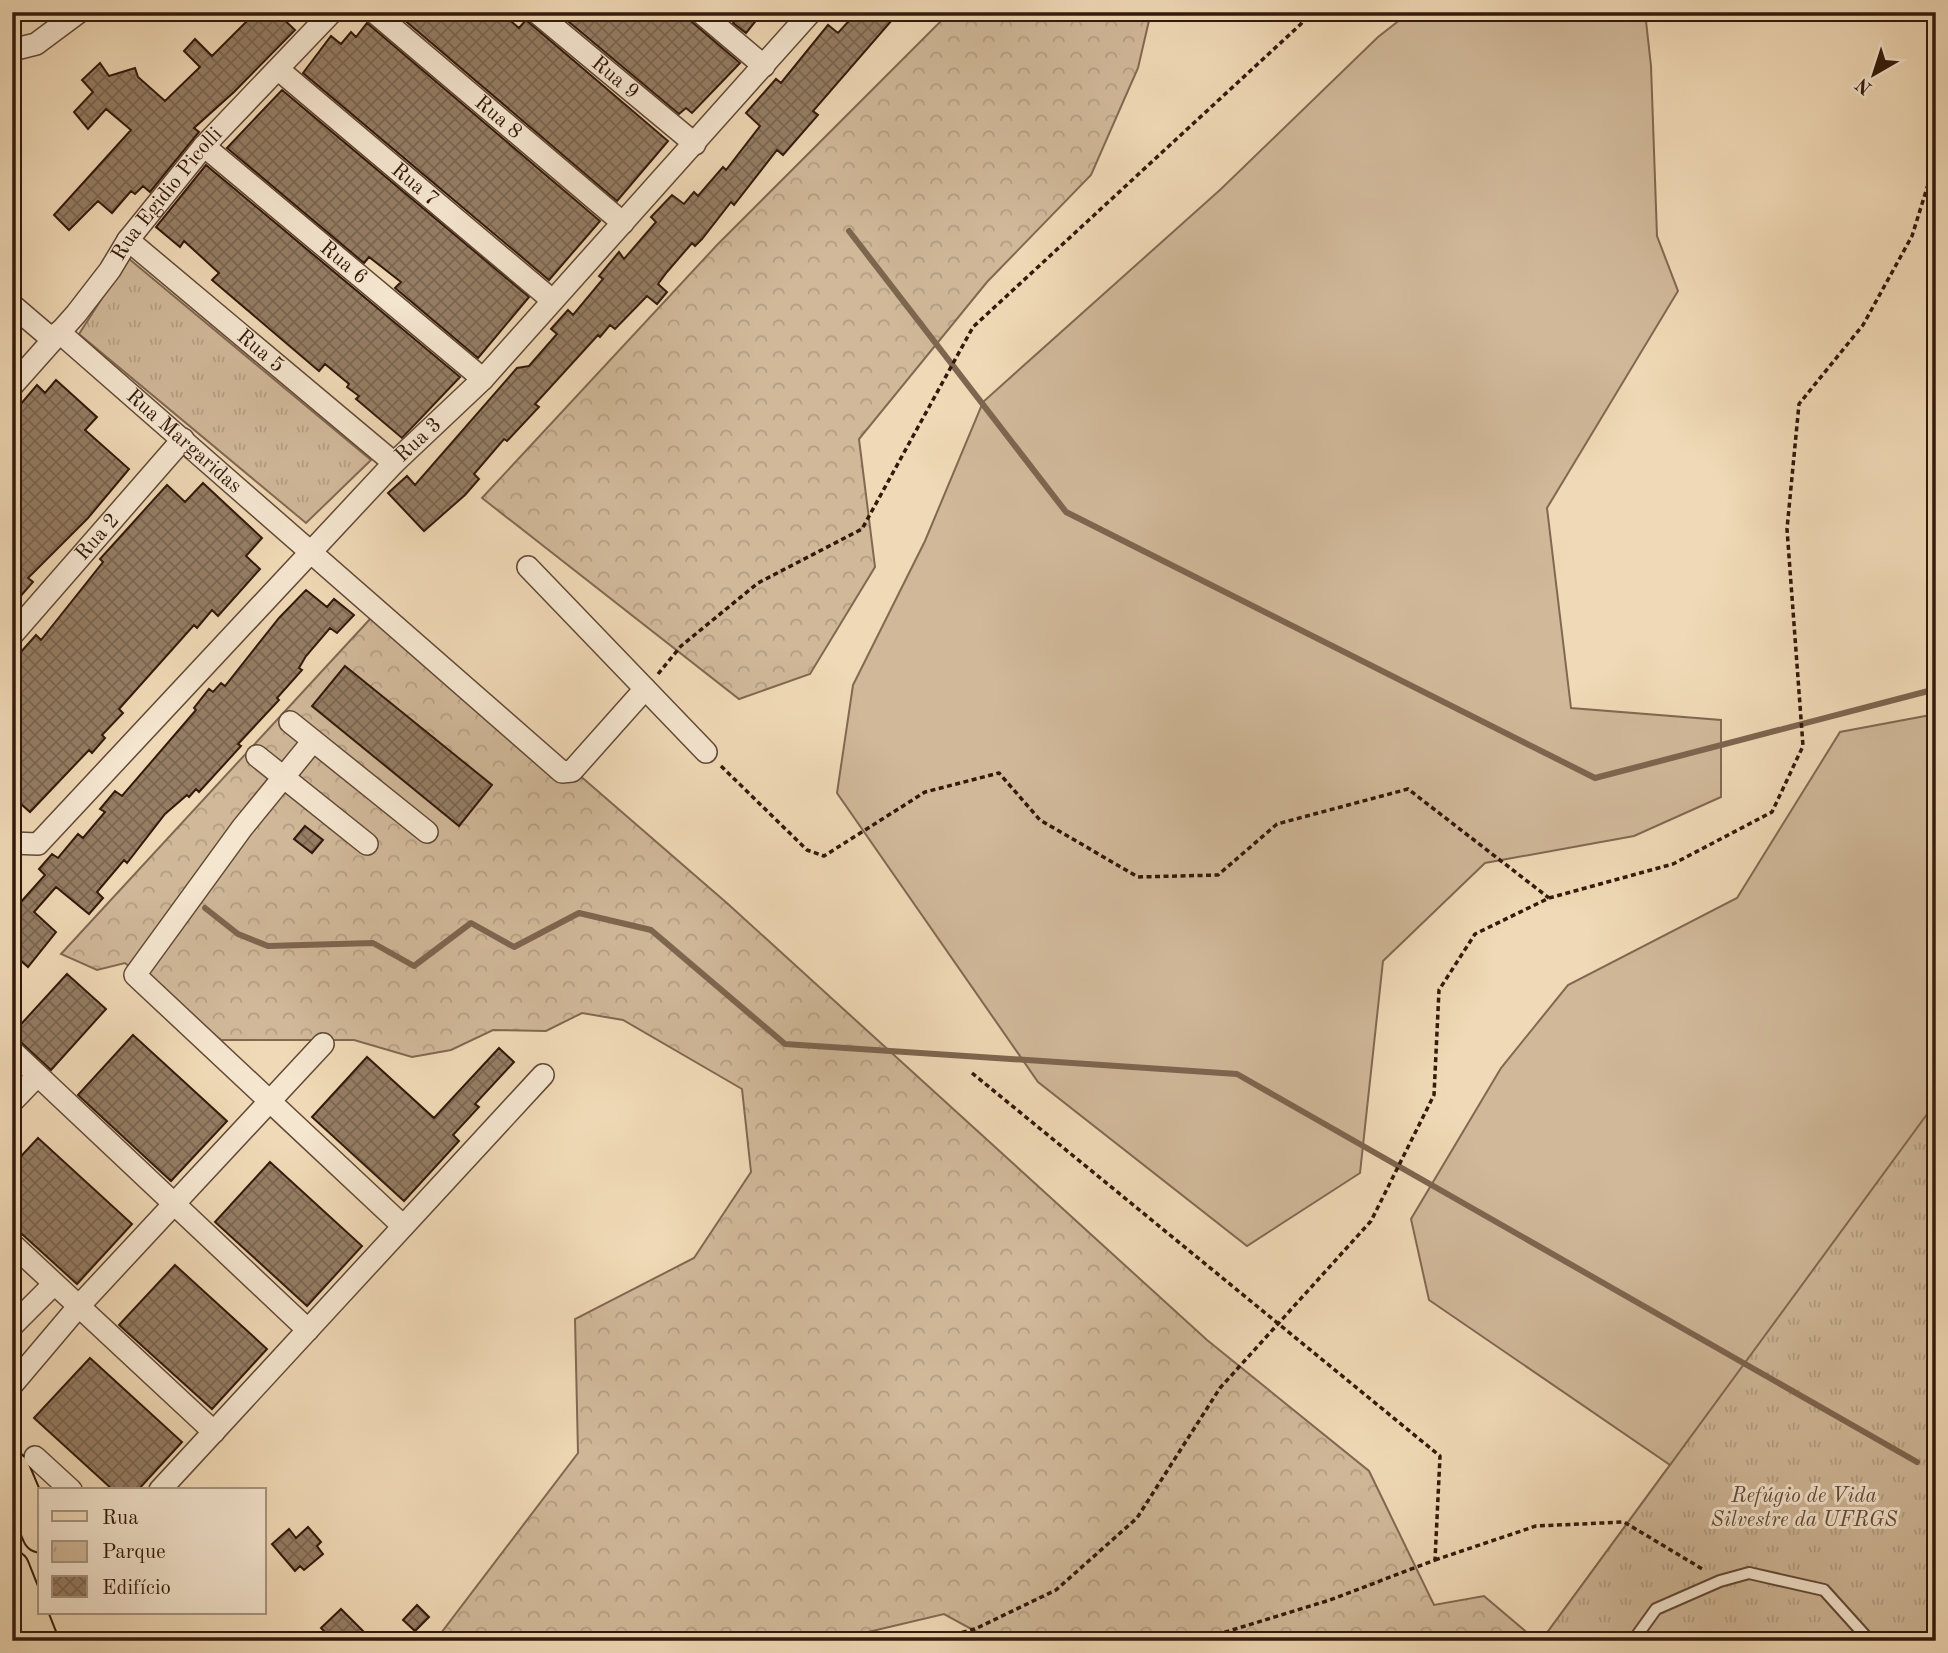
<svg xmlns="http://www.w3.org/2000/svg" width="1948" height="1653" viewBox="0 0 1948 1653" font-family="'Old Standard TT',serif">
<style>
.grass{fill:#d0b899;stroke:#826852;stroke-width:2}
.forest{fill:url(#forest-crowns);stroke:#826852;stroke-width:2}
.park{fill:url(#park-tufts);stroke:#826852;stroke-width:2}
.lines{fill:none;stroke-linecap:round;stroke-linejoin:round}
.stream{stroke:#7e654f;stroke-width:6}
.building{fill:url(#building-cross-hatch);stroke:#33190b;stroke-width:2}
.service-casing{stroke:#624936;stroke-width:14}
.minor-casing{stroke:#624936;stroke-width:24}
.primary-casing{stroke:#33190b;stroke-width:37}
.path{stroke:#33190b;stroke-width:3.5;stroke-dasharray:5 3.5;stroke-linecap:butt}
.service{stroke:#f5e6d0;stroke-width:10}
.minor{stroke:#f5e6d0;stroke-width:21}
.primary{stroke:#f0d9b6;stroke-width:33}
.labels{text-anchor:middle;dominant-baseline:central;stroke-width:6;stroke-linejoin:round;paint-order:stroke}
.street-label{font-size:21px;fill:#33190b;stroke:#f5e6d0}
.park-label{font-size:21px;font-style:italic;fill:#624936;stroke:#f5e6d0}
</style>
<defs>
<pattern id="forest-crowns" width="20" height="18" patternUnits="userSpaceOnUse" patternTransform="scale(1.75)"><rect width="20" height="18" fill="#d0b899"/><path d="M2 6a3 3 0 1 1 6 0M12 15a3 3 0 1 1 6 0" fill="none" stroke="#b39e82"/></pattern>
<pattern id="park-tufts" width="24" height="20" patternUnits="userSpaceOnUse" patternTransform="scale(1.75)"><rect width="24" height="20" fill="#d0b899"/><path d="M3 7l-1-3M5 7V3M7 7l1-3M15 17l-1-3M17 17v-4M19 17l1-3" fill="none" stroke="#b39e82"/></pattern>
<pattern id="building-cross-hatch" width="8" height="8" patternUnits="userSpaceOnUse" patternTransform="scale(1.75)"><rect width="8" height="8" fill="#957d64"/><path d="M0 0l8 8M0 8l8-8" fill="none" stroke="#7a6651"/></pattern>
</defs>
<rect width="100%" height="100%" fill="#f0d9b6"/>
<filter id="stains"><feTurbulence type="fractalNoise" baseFrequency=".00286" numOctaves="4"/><feColorMatrix values="0 0 0 0 .2 0 0 0 0 .09 0 0 0 0 .02 0 0 0 .5 -.17"/></filter>
<radialGradient id="worn" r=".72"><stop offset=".6" stop-color="#630" stop-opacity="0"/><stop offset="1" stop-color="#630" stop-opacity=".3"/></radialGradient>
<path class="grass" d="M 1410,12 L 1645,12 L 1651,66 L 1657,236 L 1678,291 L 1547,508 L 1571,708 L 1721,720 L 1721,797 L 1634,836 L 1485,863 L 1383,961 L 1360,1173 L 1247,1246 L 1038,1082 L 837,793 L 853,685 L 925,541 L 983,402 L 1221,189 L 1378,37 Z
M 1936,714 L 1936,1641 L 1541,1641 L 1670,1465 L 1429,1300 L 1411,1219 L 1501,1068 L 1568,985 L 1737,898 L 1840,732 Z"/>
<path class="forest" d="M 950,12 L 1151,12 L 1138,68 L 1091,175 L 987,282 L 859,439 L 875,567 L 810,674 L 739,699 L 482,498 L 717,245 Z
M 383,605 L 728,904 L 1207,1340 L 1369,1471 L 1434,1605 L 1484,1596 L 1537,1641 L 993,1641 L 944,1614 L 830,1641 L 435,1641 L 578,1453 L 575,1319 L 694,1258 L 751,1172 L 742,1089 L 623,1020 L 582,1013 L 546,1031 L 493,1030 L 451,1050 L 412,1057 L 354,1040 L 221,1040 L 125,963 L 97,970 L 61,954 Z"/>
<path class="park" d="M 128,258 L 371,460 L 306,523 L 79,334 Z
M 1936,1102 L 1936,1641 L 1541,1641 Z"/>
<g class="lines">
<path class="stream" d="M 849,231 L 1066,512 L 1595,778 L 1936,689
M 205,908 L 238,934 L 268,946 L 373,943 L 414,966 L 471,923 L 514,947 L 579,913 L 651,930 L 785,1044 L 1237,1074 L 1917,1462"/>
</g>
<path class="building" d="M 256,12 L 276,12 L 295,30 L 234,92 L 194,128 L 199,132 L 150,192 L 143,186 L 135,194 L 131,191 L 112,213 L 98,201 L 69,230 L 54,215 L 131,130 L 106,109 L 88,129 L 74,112 L 93,92 L 82,80 L 100,63 L 109,76 L 135,68 L 138,77 L 165,101 L 200,67 L 184,51 L 195,39 L 212,56 Z
M 395,12 L 500,12 L 519,28 L 526,20 L 668,141 L 617,201 Z
M 557,12 L 685,12 L 692,22 L 740,63 L 692,113 L 686,108 L 679,114 Z
M 743,12 L 763,12 L 746,33 L 733,23 Z
M 857,12 L 899,12 L 813,111 L 818,115 L 783,155 L 777,150 L 734,205 L 731,202 L 702,239 L 695,246 L 692,243 L 667,272 L 658,284 L 667,292 L 657,304 L 647,296 L 615,329 L 610,325 L 600,337 L 598,335 L 535,404 L 539,407 L 507,441 L 504,439 L 474,474 L 479,479 L 465,495 L 424,531 L 388,493 L 407,476 L 415,485 L 517,368 L 529,366 L 557,334 L 551,329 L 568,310 L 573,315 L 603,279 L 599,276 L 619,252 L 624,259 L 656,222 L 651,217 L 672,195 L 684,204 L 694,192 L 698,196 L 723,167 L 726,170 L 760,126 L 746,113 L 776,79 L 781,83 L 828,25 L 838,33 Z
M 367,23 L 600,221 L 549,280 L 303,73 L 331,36 L 341,44 L 351,32 L 356,37 Z
M 282,90 L 529,297 L 478,358 L 395,288 L 401,282 L 369,257 L 364,263 L 227,148 Z
M 206,165 L 460,377 L 402,438 L 356,399 L 359,396 L 347,387 L 349,384 L 325,364 L 319,371 L 212,280 L 219,273 L 184,241 L 180,247 L 156,227 Z
M 56,380 L 97,417 L 85,430 L 129,469 L 88,518 L 28,578 L 33,582 L 12,606 L 12,399 L 20,405 L 37,385 L 45,393 Z
M 203,483 L 262,538 L 246,556 L 260,569 L 218,616 L 212,610 L 197,628 L 194,625 L 119,709 L 123,713 L 102,735 L 105,738 L 92,753 L 89,750 L 30,812 L 12,796 L 12,662 L 36,635 L 41,640 L 103,562 L 100,559 L 167,485 L 185,502 Z
M 306,590 L 327,607 L 334,599 L 354,615 L 337,633 L 330,628 L 306,656 L 299,668 L 302,670 L 277,698 L 279,700 L 238,744 L 241,746 L 199,792 L 196,789 L 189,797 L 187,795 L 165,814 L 127,863 L 124,860 L 97,892 L 103,898 L 89,914 L 56,887 L 34,912 L 56,932 L 28,967 L 12,953 L 12,912 L 45,875 L 39,869 L 52,854 L 58,858 L 78,834 L 83,838 L 105,812 L 100,809 L 115,791 L 122,796 L 196,710 L 194,708 L 209,689 L 213,692 L 221,683 L 225,686 L 279,618 Z
M 345,666 L 492,785 L 459,826 L 312,706 Z
M 305,826 L 323,840 L 312,853 L 294,839 Z
M 67,974 L 106,1009 L 51,1070 L 12,1034 Z
M 133,1035 L 227,1121 L 171,1181 L 78,1095 Z
M 499,1048 L 514,1062 L 475,1104 L 479,1107 L 453,1135 L 459,1141 L 404,1201 L 312,1117 L 367,1057 L 434,1118 Z
M 38,1138 L 132,1224 L 77,1284 L 12,1225 L 12,1218 L 19,1210 L 12,1204 L 12,1166 Z
M 270,1162 L 362,1246 L 307,1306 L 215,1222 Z
M 175,1265 L 267,1349 L 212,1409 L 119,1325 Z
M 90,1358 L 182,1442 L 138,1490 L 113,1490 L 34,1418 Z
M 308,1527 L 321,1542 L 317,1546 L 323,1554 L 304,1570 L 300,1566 L 295,1571 L 272,1544 L 289,1529 L 296,1538 Z
M 417,1605 L 429,1617 L 415,1631 L 403,1620 Z
M 341,1609 L 373,1641 L 334,1641 L 321,1628 Z"/>
<g class="lines">
<g class="service-casing">
<path id="service" d="M 1633,1641 L 1656,1609 L 1720,1581 L 1749,1573 L 1824,1590 L 1870,1641"/>
</g>
<g class="minor-casing">
<g id="minor">
<path id="s1" d="M 374,12 L 623,223"/>
<path id="s2" d="M 536,12 L 695,144"/>
<path d="M 700,12 L 764,66"/>
<path d="M 12,50 L 36,44 L 79,12"/>
<path id="s3" d="M 279,70 L 552,300"/>
<path id="s4" d="M 204,146 L 483,379"/>
<path id="s5" d="M 128,240 L 394,463"/>
<path d="M 12,305 L 53,340"/>
<path id="s6" d="M 59,332 L 562,772 L 572,771 L 645,689"/>
<path id="s7" d="M 12,386 L 76,314 L 110,270 L 128,240 L 204,146 L 332,12"/>
<path d="M 528,567 L 706,752"/>
<path id="s8" d="M 12,635 L 183,439"/>
<path d="M 290,722 L 427,832"/>
<path d="M 313,741 L 242,828 L 135,975 L 403,1226"/>
<path d="M 257,756 L 367,844"/>
<path id="s9" d="M 12,843 L 38,844 L 394,463 L 483,379 L 811,12"/>
<path d="M 12,1051 L 308,1330"/>
<path d="M 12,1102 L 37,1076"/>
<path d="M 12,1244 L 214,1432"/>
<path d="M 12,1326 L 54,1284"/>
<path d="M 12,1385 L 78,1307 L 323,1044"/>
<path d="M 35,1457 L 71,1490"/>
<path d="M 160,1490 L 543,1075"/>
</g>
</g>
<g class="primary-casing">
<path id="primary" d="M 12,1469 L 40,1535
M 12,1568 L 41,1641"/>
</g>
<path class="path" d="M 1930,12 L 1936,15
M 658,674 L 681,646 L 758,583 L 862,529 L 973,327 L 1301,24 L 1307,12
M 721,766 L 807,850 L 824,856 L 925,792 L 999,773 L 1040,820 L 1138,877 L 1218,875 L 1277,824 L 1408,789 L 1549,898
M 972,1073 L 1440,1456 L 1435,1560 L 1330,1600 L 1196,1641
M 1435,1560 L 1536,1526 L 1624,1522 L 1704,1570
M 929,1641 L 975,1629 L 1056,1590 L 1137,1518 L 1220,1388 L 1371,1221 L 1434,1095 L 1439,990 L 1475,934 L 1549,898 L 1673,864 L 1772,812 L 1803,746 L 1787,529 L 1799,404 L 1863,325 L 1912,236 L 1936,159"/>
<use href="#service" class="service"/>
<use href="#minor" class="minor"/>
<use href="#primary" class="primary"/>
</g>
<g class="labels">
<g class="street-label">
<text stroke="none"><textPath href="#s2" startOffset="103">Rua 9</textPath></text>
<text stroke="none"><textPath href="#s1" startOffset="163">Rua 8</textPath></text>
<text stroke="none"><textPath href="#s3" startOffset="178">Rua 7</textPath></text>
<text stroke="none"><textPath href="#s7" startOffset="247">Rua Egidio Picolli</textPath></text>
<text stroke="none"><textPath href="#s4" startOffset="182">Rua 6</textPath></text>
<text stroke="none"><textPath href="#s5" startOffset="173">Rua 5</textPath></text>
<text stroke="none"><textPath href="#s9" startOffset="581">Rua 3</textPath></text>
<text stroke="none"><textPath href="#s6" startOffset="166">Rua Margaridas</textPath></text>
<text stroke="none"><textPath href="#s8" startOffset="130">Rua 2</textPath></text>
</g>
<g class="park-label">
<text x="1804" y="1496">Refúgio de Vida<tspan x="1804" dy="24">Silvestre da UFRGS</tspan></text>
</g>
</g>
<rect width="1948" height="1653" fill="none" stroke="#f0d9b6" stroke-width="42"/>
<rect x="14" y="14" width="1920" height="1625" fill="none" stroke="#33190b" stroke-width="3.5"/>
<rect x="21" y="21" width="1906" height="1611" fill="none" stroke="#33190b" stroke-width="2"/>
<rect x="38" y="1488" width="228" height="126" fill="#f5e6d0" stroke="#a79481" stroke-width="2"/>
<rect x="52" y="1511" width="35" height="10" fill="#f0d9b6" stroke="#a79481" stroke-width="2"/>
<text x="102" y="1524" font-size="21" fill="#33190b">Rua</text>
<rect x="52" y="1541" width="35" height="21" fill="url(#park-tufts)" stroke="#a79481" stroke-width="2"/>
<text x="102" y="1558" font-size="21" fill="#33190b">Parque</text>
<rect x="52" y="1576" width="35" height="21" fill="url(#building-cross-hatch)" stroke="#a79481" stroke-width="2"/>
<text x="102" y="1594" font-size="21" fill="#33190b">Edifício</text>
<g transform="translate(1874 74) rotate(219)" stroke="#f5e6d0" stroke-width="5" paint-order="stroke">
<path d="M0-5L12 26L0 18L-12 26Z" fill="#33190b"/>
<text y="-10" font-size="19" font-weight="bold" text-anchor="middle" fill="#33190b">N</text>
</g>
<rect width="100%" height="100%" filter="url(#stains)"/>
<rect width="100%" height="100%" fill="url(#worn)"/>
</svg>
